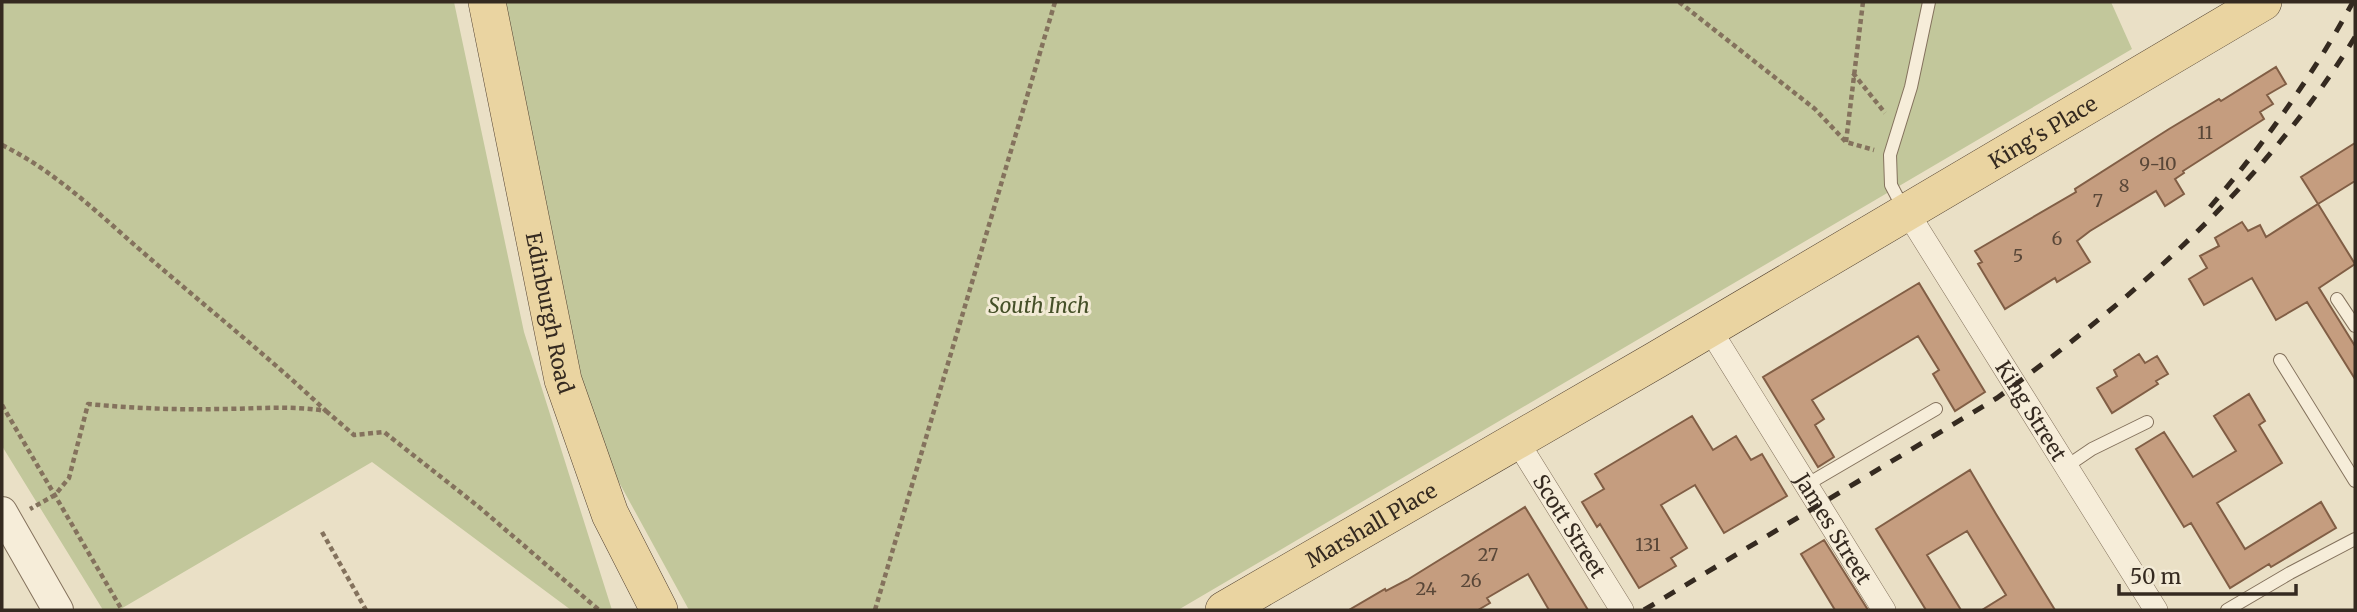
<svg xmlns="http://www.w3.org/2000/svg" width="2357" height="612" viewBox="0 0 2357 612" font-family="Merriweather,serif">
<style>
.green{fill:#c2c79b}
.building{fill:#c59d7f;stroke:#815e45;stroke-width:2}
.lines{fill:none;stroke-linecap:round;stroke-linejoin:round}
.service-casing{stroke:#84725d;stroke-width:14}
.minor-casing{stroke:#84725d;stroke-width:24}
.tertiary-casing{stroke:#84725d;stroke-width:32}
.primary-casing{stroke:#524131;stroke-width:38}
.path{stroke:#84725d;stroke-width:4.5;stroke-dasharray:5 3.5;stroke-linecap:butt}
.service{stroke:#f6edd9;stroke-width:12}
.minor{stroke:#f6edd9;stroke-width:23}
.tertiary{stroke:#f6edd9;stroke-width:30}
.primary{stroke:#ead4a1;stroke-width:37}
.rail{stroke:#352a20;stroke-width:5;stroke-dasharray:12 12;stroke-linecap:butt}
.labels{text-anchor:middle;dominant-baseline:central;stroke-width:6;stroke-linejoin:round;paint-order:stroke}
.number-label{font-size:18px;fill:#594738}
.street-label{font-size:21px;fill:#352a20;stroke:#f2ead5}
.park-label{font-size:21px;font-style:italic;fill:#455028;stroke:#f2ead5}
</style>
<rect width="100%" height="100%" fill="#eae0c6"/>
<path class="green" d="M 2,2 L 454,2 L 524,332 L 612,610 L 571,610 L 372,462 L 119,610 L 103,610 L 2,446 Z
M 492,2 L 2111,2 L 2132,49 L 1178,610 L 689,610 L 563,380 Z"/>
<path class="building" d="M 2276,67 L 2286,84 L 2267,95 L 2273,104 L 2260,112 L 2264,119 L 2183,171 L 2184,173 L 2175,179 L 2184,194 L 2165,206 L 2156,191 L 2090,231 L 2077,241 L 2090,262 L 2057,282 L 2055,278 L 2005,309 L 1978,264 L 1982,262 L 1975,251 L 2076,192 L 2075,189 L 2169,129 L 2219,99 L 2221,101 Z
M 2355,143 L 2355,181 L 2318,204 L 2301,177 Z
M 2318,204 L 2355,264 L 2319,288 L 2355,346 L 2355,379 L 2307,302 L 2276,320 L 2252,278 L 2204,305 L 2189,279 L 2207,268 L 2200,256 L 2219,246 L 2215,238 L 2242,222 L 2248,231 L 2260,225 L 2266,237 Z
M 1919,283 L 1985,392 L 1955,411 L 1933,374 L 1939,370 L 1918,336 L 1812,400 L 1824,419 L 1815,425 L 1834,457 L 1818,467 L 1763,377 Z
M 2139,354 L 2145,363 L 2157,356 L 2168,374 L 2156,381 L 2158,384 L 2112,413 L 2097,388 L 2117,376 L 2114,370 Z
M 2249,394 L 2265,421 L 2259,425 L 2282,463 L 2217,503 L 2245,549 L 2321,502 L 2336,528 L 2271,567 L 2269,564 L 2230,588 L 2191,523 L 2184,527 L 2136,449 L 2164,432 L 2193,477 L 2236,451 L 2214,416 Z
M 1692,416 L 1713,450 L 1736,436 L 1751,460 L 1762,454 L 1787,496 L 1724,533 L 1695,485 L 1661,505 L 1687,548 L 1671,558 L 1676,566 L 1639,588 L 1600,524 L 1597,527 L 1582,502 L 1604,489 L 1595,474 Z
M 1970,470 L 1996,514 L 2055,610 L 1982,610 L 2006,595 L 1967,531 L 1927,555 L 1961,610 L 1926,610 L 1876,529 Z
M 1525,507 L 1588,610 L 1549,610 L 1528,574 L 1487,598 L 1490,603 L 1478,610 L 1349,610 L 1385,589 L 1386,591 L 1407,580 Z
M 1824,540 L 1868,610 L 1835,610 L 1801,554 Z"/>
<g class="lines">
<g class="service-casing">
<path id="service" d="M 1906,209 L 1902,206 L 1891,185 L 1890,155 L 1911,87 L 1929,2
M 2337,299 L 2355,326
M 2280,360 L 2355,481
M 2067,466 L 2092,449 L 2147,422
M 1806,485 L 1936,409
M 2227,610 L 2290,573 L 2355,539"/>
</g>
<g class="minor-casing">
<g id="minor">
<path id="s1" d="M 1910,211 L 1914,223 L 2156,610"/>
<path id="s2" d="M 1709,328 L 1884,610"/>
<path id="s3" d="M 1517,441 L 1622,610"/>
</g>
</g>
<g class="tertiary-casing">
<path id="tertiary" d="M 2,512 L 58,610"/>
</g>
<g class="primary-casing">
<g id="primary">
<path id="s4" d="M 487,2 L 563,380 L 610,514 L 659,610"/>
<path id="s5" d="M 1224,610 L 1656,360 L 2263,2"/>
</g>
</g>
<path class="path" d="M 1679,2 L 1815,109 L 1846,142 L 1874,150
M 1853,73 L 1885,113
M 1846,142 L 1863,2
M 2,145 C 59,173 106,221 153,261 C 211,311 271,359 326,411 C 290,405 255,409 218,409 C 175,410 131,408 88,404 L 69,478 L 55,495 L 30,509
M 2,405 L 122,610
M 326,411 L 354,435 L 384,432 L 479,507 L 599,610
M 322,532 L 366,610
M 875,610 L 1055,2"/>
<use href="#service" class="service"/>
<use href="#minor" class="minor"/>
<use href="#tertiary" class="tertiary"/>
<use href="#primary" class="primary"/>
<path class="rail" d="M 2210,207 C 2265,143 2313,75 2353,2
M 1644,610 L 1997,398 C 2135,297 2265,184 2355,37"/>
</g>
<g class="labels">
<g class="number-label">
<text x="2205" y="132">11</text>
<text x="2158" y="163">9-10</text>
<text x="2124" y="185">8</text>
<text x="2098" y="200">7</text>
<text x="2057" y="238">6</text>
<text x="2018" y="255">5</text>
<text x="1648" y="544">131</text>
<text x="1488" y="554">27</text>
<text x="1471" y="580">26</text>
<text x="1426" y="588">24</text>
</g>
<g class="street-label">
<text stroke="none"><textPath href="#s5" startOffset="948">King's Place</textPath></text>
<text stroke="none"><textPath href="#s4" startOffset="317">Edinburgh Road</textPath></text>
<text stroke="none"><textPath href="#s1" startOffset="234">King Street</textPath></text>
<text stroke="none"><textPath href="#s5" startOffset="170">Marshall Place</textPath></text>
<text stroke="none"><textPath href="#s3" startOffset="100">Scott Street</textPath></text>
<text stroke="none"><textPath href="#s2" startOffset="236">James Street</textPath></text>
</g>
<g class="park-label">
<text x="1039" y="305">South Inch</text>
</g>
</g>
<rect width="2357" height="612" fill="none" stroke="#352a20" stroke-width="7"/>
<path d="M2119 584v10h177v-10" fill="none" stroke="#352a20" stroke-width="3.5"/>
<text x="2130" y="584" font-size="21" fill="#352a20" stroke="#f2ead5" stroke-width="5" paint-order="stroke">50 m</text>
</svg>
